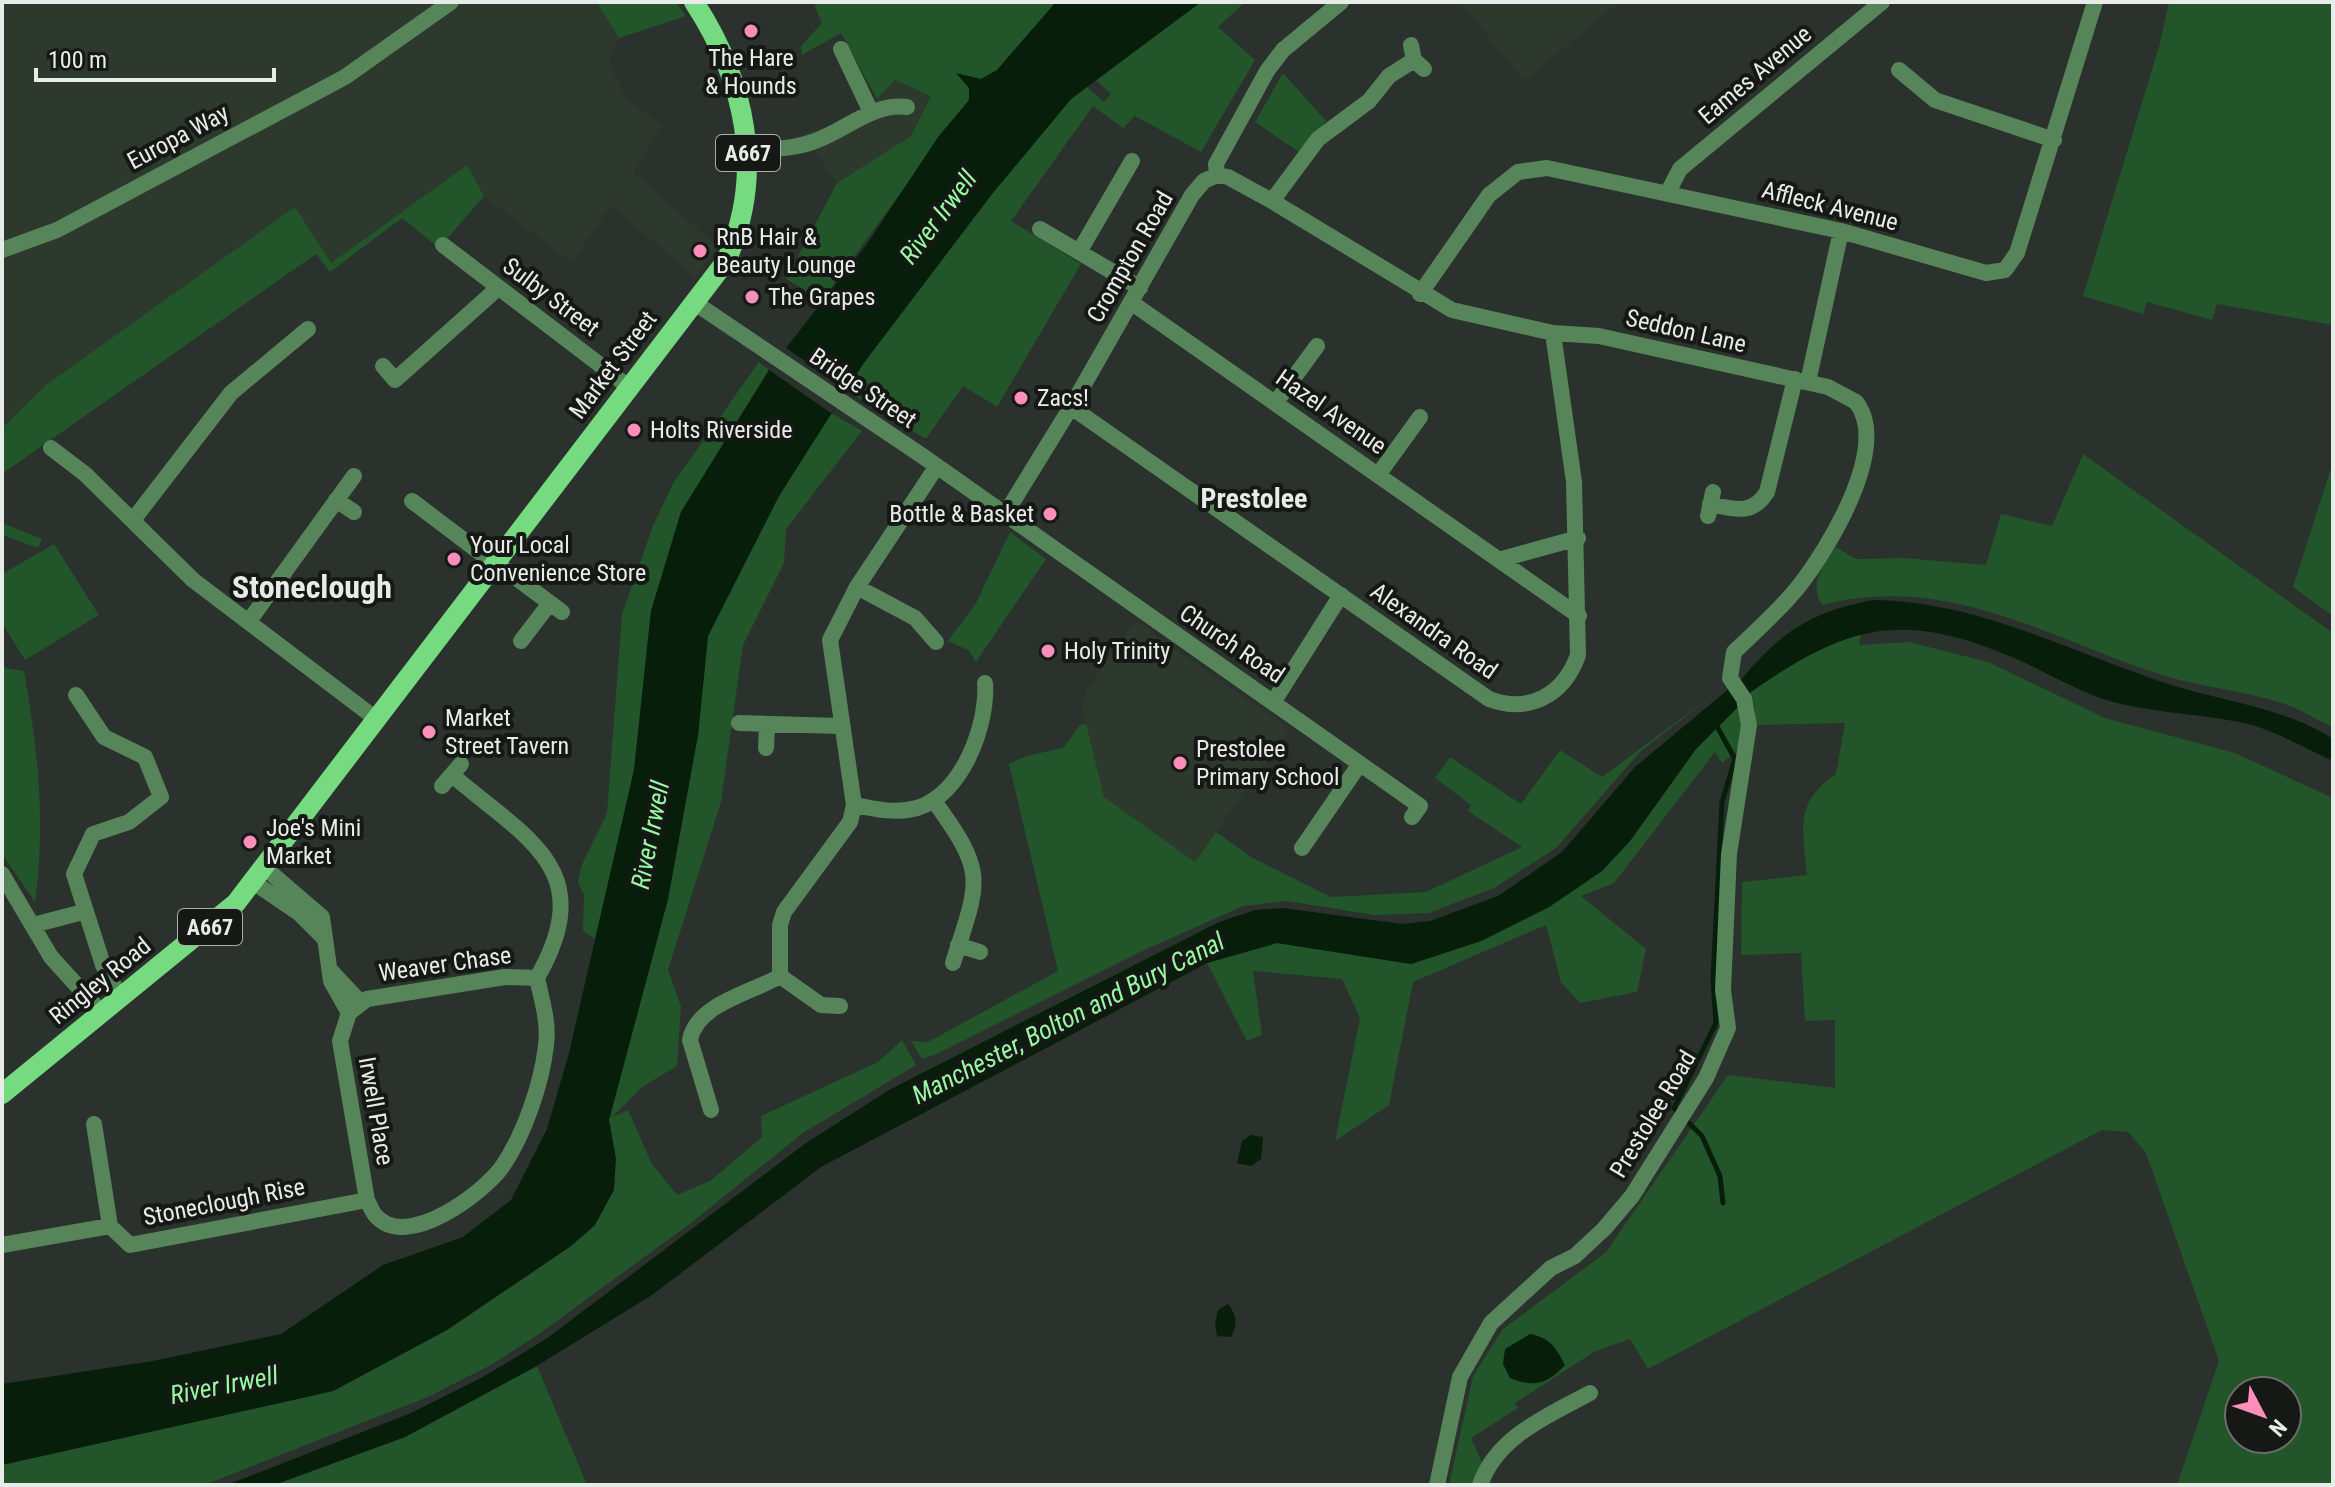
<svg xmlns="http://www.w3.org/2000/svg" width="2335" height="1487" viewBox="0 0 2335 1487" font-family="'Roboto Condensed',sans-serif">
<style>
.built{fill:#2e392e}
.green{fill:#225529;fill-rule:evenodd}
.water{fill:#071f0a}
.pier{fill:#2b312c}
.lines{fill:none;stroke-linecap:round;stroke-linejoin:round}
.stream{stroke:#071f0a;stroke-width:5}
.minor{stroke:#56855a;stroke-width:16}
.major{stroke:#75da80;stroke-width:20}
.poi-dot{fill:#ff8eba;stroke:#161816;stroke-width:3}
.labels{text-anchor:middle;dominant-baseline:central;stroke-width:8;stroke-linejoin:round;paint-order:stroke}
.shield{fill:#161816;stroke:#a9aca9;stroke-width:2}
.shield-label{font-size:22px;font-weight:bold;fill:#e8ece8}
.poi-label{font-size:24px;fill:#e8ece8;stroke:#161816;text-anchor:start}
.street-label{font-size:24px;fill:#e8ece8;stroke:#161816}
.water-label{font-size:26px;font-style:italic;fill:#96f99f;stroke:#161816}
.quarter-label{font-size:28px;font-weight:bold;fill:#e8ece8;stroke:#161816}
.district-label{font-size:32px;font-weight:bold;fill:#e8ece8;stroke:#161816}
</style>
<rect width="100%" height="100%" fill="#2b312c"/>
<path class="built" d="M 2,2 L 596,2 L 619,38 L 609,62 L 625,97 L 661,126 L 633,172 L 718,247 L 695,277 L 611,205 L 572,262 L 484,196 L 467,165 L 331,263 L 295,208 L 46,385 L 2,428 Z
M 1460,2 L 1619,2 L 1524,81 Z
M 895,80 L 931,95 L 911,136 L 837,183 L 802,134 L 830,125 L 877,99 Z
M 1135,621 L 1289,729 L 1195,862 L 1104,797 L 1082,711 L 1087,689 Z"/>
<path class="green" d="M 596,2 L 676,2 L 686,16 L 619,38 Z
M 813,2 L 1056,2 L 997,70 L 981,79 L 957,74 L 969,88 L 969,100 L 822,300 L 786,279 L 837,183 L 911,136 L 931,96 L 895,80 L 877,99 L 841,33 L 802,55 L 801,46 L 822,23 Z
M 1201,2 L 1245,2 L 1218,27 L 1255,60 L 1201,152 L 1135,116 L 1123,128 L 1093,106 L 1011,221 L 1081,264 L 997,407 L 963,386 L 926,439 L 847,391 L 863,364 L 992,194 L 1071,99 L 1087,87 L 1104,102 L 1111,94 L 1096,80 Z
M 2169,2 L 2333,2 L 2333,325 L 2217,304 L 2212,320 L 2147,302 L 2143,314 L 2083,296 L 2159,47 Z
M 1283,73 L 1326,121 L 1299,152 L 1255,122 Z
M 467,165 L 484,196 L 439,248 L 402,218 L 330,272 L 316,254 L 2,474 L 2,428 L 46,385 L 295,207 L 331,263 Z
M 759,362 L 769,370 L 681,512 L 651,611 L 634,770 L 595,939 L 583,931 L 584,895 L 578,882 L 581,867 L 607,813 L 622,614 L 653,526 L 673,483 Z
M 831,413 L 862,431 L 786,529 L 784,563 L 743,645 L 721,802 L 668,970 L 681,1006 L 677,1066 L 642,1087 L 612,1117 L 628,1110 L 652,1164 L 677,1195 L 710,1181 L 762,1137 L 761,1116 L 878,1062 L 902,1040 L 916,1065 L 803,1133 L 691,1223 L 539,1334 L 491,1365 L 428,1397 L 204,1485 L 2,1485 L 2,1465 L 333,1391 L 447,1330 L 571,1246 L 595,1225 L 616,1159 L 609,1120 L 668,899 L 698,735 L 708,636 L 779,496 Z
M 2083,454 L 2333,633 L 2333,727 C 2315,719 2297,707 2278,702 C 2241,690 2202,687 2165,676 C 2048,639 1950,572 1822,605 C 1808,582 1823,567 1836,547 L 1856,559 L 1904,558 L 1986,565 L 2001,514 L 2052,526 Z
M 2330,471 L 2333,472 L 2333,616 L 2293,587 Z
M 2,523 L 42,539 L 38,548 L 2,535 Z
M 1010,532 L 1046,559 L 976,662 L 968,650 L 948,641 L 976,603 Z
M 54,544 L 99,615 L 25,660 L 2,623 L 2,574 Z
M 1861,634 L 1859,645 L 1909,642 L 1988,662 L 2105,718 L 2235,753 L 2333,798 L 2333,1485 L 2177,1485 L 2219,1361 L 2146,1153 L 2128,1132 L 2102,1130 L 1648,1369 L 1630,1339 L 1594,1352 L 1515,1403 L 1518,1408 L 1471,1438 L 1492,1485 L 1449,1485 L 1473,1376 L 1503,1329 L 1606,1252 L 1728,1075 L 1835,1088 L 1835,1020 L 1805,1021 L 1801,953 L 1741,955 L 1742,882 L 1807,875 C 1803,831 1793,803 1836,774 L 1845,723 L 1755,725 L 1755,708 L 1748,694 C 1783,669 1819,644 1861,634 ZM 2239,1391 L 2287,1391 L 2287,1439 L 2239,1439 Z
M 2,661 L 6,668 L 24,671 C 38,751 46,821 35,902 L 2,854 Z
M 1718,691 L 1641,751 L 1556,848 L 1494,888 L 1429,913 L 1374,915 L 1287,901 L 1243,906 L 1138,953 L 937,1054 L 922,1059 L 911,1041 L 928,1042 L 1058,971 L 1009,764 L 1026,756 L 1063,748 L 1080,725 L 1086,724 L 1104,797 L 1195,862 L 1216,832 L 1251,857 L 1331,897 L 1426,892 L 1522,847 L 1468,811 L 1471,805 L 1435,778 L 1450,757 L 1521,804 L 1560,750 L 1602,777 Z
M 1739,706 L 1742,710 L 1740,748 L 1722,763 L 1715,752 L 1614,883 L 1581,896 L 1646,949 L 1637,992 L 1580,1003 L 1561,982 L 1546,925 L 1413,982 L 1389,1105 L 1335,1141 L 1360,1018 L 1342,979 L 1253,971 L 1262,1035 L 1247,1041 L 1207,963 L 1277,943 L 1411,964 L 1481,941 L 1549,907 L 1602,871 L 1630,841 L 1696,749 Z
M 537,1366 L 587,1485 L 274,1485 L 405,1437 Z"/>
<path class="water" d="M 1056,2 L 1201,2 L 1071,99 L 992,194 L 863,364 L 779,496 L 708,636 L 698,735 L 668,899 L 609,1120 L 616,1159 L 614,1190 L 595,1225 L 571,1246 L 447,1330 L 333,1391 L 2,1465 L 2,1384 L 153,1361 L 281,1334 L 383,1265 L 463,1237 L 511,1200 L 547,1129 L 569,1053 L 634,770 L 651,611 L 681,512 L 769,370 L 867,244 L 938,137 L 969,100 L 969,88 L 956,73 L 981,79 L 997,70 Z
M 1873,600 C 1975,601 2064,649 2159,681 C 2216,701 2283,706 2333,739 L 2333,761 C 2304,748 2275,730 2244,723 C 2197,713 2146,713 2100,698 C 2070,687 2042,670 2012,657 C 1899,609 1845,626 1748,694 L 1739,682 C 1780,633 1809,612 1873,600 Z
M 1731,687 L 1739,706 L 1696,749 L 1630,841 L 1602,871 L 1549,907 L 1481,941 L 1411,964 L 1277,943 L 1207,963 L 821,1167 L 652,1295 L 535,1367 L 405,1437 L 274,1485 L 227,1485 L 411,1413 L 483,1377 L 546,1339 L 806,1143 L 889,1090 L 1219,922 L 1255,910 L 1283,908 L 1402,924 L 1430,921 L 1498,896 L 1562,852 L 1635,767 Z
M 1251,1135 L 1263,1137 L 1261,1159 L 1251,1166 L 1237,1163 L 1242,1141 Z
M 1228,1304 C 1237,1316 1238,1323 1231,1337 L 1217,1336 L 1215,1324 L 1218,1310 Z
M 1530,1334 C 1550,1338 1556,1347 1565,1365 C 1548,1384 1533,1388 1510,1378 L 1503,1364 L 1505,1349 Z"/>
<path class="pier" d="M 785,347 L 847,391 L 831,413 L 769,370 Z"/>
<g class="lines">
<path class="stream" d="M 1714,721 L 1735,759 L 1722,802 L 1713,980 L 1716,1023 L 1674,1108 L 1702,1136 L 1720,1176 L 1723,1203"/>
<path class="minor" d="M 1411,45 L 1414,60 L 1424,69
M 841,49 L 871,112
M 1899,70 L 1935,100 L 2054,140
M 748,151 C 769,149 795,149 815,141 C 846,130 872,103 907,107
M 1217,175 L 1228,177 L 1272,201 L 1452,310 L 1553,333 L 1599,336 L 1828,387 L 1856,402 C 1891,447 1828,549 1799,586 C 1780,610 1756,631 1734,652 L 1730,678 L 1744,699 L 1749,725 L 1729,854 L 1723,990 L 1728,1028 L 1706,1078 L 1632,1196 L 1604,1229 L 1575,1256 L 1551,1268 L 1491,1323 L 1460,1377 L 1437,1485
M 1217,175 L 1216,164 L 1267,71 L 1283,50 L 1341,2
M 1668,192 L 1680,169 L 1882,2
M 1272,201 L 1318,139 L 1369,101 L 1389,76 L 1414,60
M 1040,229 L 1140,288
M 443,245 L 629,387
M 2,250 L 57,230 L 345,77 L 451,2
M 1079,252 L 1132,161
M 1420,294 L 1489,195 L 1518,172 L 1547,168 L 1841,231 L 1986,273 L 2005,270 L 2017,253 L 2095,2
M 695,303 L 921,455 L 1420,806 L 1412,817
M 1132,303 L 1579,616
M 383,366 L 395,380 L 498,288
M 1808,382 L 1841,231
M 1276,402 L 1317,346
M 1071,407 L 1489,699 C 1529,714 1564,695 1578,655 L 1574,482 L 1553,333
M 51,448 L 85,474 L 193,580 L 375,718
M 1378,475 L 1420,417
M 336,500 L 354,512
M 412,501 L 494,563
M 1710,504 C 1734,509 1752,516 1767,492 L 1795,379
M 1004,516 L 1071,407 L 1192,195 L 1204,181 L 1217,175
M 1708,516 L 1713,492
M 133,520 L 231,393 L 308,329
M 1502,559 L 1578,538
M 495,562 L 562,612
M 857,587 L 915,618 L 936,642
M 249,621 L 354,476
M 521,641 L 550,603
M 76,695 L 104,737 L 145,757 L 161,797 L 129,822 L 93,834 L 74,874 L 103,965 L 120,997
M 1274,701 L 1341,595
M 739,723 L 840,726
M 766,748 L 767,725
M 452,775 C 528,840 599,869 537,978
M 442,786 L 461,764
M 934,801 C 988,875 979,880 953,963
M 854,805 C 874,809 897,814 917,808 C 962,795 988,725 985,683
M 1302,848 L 1359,765
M 265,868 L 322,917 L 331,981 L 349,1013
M 2,874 L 51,957 L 101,1012
M 253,882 L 299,913 L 323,937
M 33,925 L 83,912
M 958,945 L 980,952
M 331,971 L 361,1003
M 780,976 L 821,1005 L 840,1006
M 505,977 L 537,978 C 542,1001 549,1022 546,1045 C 542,1083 524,1135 502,1167 C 483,1193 407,1251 376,1216 C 372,1212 370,1205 367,1200 L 340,1041 L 349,1013 L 367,999 Z
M 711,1110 L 690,1040 C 697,1003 752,993 780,976 L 780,925 L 784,912 L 850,822 L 854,805 L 830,640 L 857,587 L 937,466
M 94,1124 L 110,1226
M 2,1245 L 110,1226 L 130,1245 L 367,1200
M 1480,1485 C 1497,1436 1548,1416 1590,1393"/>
<path class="major" d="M 2,1094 L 236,903 L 726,261 C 766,173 745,80 694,2"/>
</g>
<g class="poi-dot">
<circle cx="751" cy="31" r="8"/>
<circle cx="700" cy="251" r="8"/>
<circle cx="752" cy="297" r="8"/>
<circle cx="1021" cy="398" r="8"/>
<circle cx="634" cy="430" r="8"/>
<circle cx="1050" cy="514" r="8"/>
<circle cx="454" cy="559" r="8"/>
<circle cx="1048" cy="651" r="8"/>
<circle cx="429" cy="732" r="8"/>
<circle cx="1180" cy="763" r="8"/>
<circle cx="250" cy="842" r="8"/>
</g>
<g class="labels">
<g class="shield">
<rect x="716" y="135" width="64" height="36" rx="6"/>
<rect x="178" y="909" width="64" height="36" rx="6"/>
</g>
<g class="shield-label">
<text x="748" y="153">A667</text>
<text x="210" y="927">A667</text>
</g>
<g class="poi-label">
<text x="751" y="58" text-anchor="middle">The Hare<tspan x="751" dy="28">&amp; Hounds</tspan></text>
<text x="716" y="237">RnB Hair &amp;<tspan x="716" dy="28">Beauty Lounge</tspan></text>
<text x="768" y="297">The Grapes</text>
<text x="1037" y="398">Zacs!</text>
<text x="650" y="430">Holts Riverside</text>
<text x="1034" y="514" text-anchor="end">Bottle &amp; Basket</text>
<text x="470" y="545">Your Local<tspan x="470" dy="28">Convenience Store</tspan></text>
<text x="1064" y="651">Holy Trinity</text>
<text x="445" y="718">Market<tspan x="445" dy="28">Street Tavern</tspan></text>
<text x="1196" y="749">Prestolee<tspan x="1196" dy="28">Primary School</tspan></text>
<text x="266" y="828">Joe's Mini<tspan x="266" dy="28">Market</tspan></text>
</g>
<g class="street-label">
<text transform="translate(1755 75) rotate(-40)">Eames Avenue</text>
<text transform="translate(178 137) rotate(-28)">Europa Way</text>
<text transform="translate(1830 206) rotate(14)">Affleck Avenue</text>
<text transform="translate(1130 257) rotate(-60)">Crompton Road</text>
<text transform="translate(551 297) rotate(37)">Sulby Street</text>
<text transform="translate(1686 331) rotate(13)">Seddon Lane</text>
<text transform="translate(613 365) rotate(-53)">Market Street</text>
<text transform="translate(863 388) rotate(34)">Bridge Street</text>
<text transform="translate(1331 412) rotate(35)">Hazel Avenue</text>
<text transform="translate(1434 631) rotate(35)">Alexandra Road</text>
<text transform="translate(1232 644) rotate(34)">Church Road</text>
<text transform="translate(445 964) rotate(-8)">Weaver Chase</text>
<text transform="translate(100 981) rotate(-39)">Ringley Road</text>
<text transform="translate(376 1111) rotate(80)">Irwell Place</text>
<text transform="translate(1653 1114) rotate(-59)">Prestolee Road</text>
<text transform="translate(224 1202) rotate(-11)">Stoneclough Rise</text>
</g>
<g class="water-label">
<text transform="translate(938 217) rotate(-53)">River Irwell</text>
<text transform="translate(650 835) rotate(-79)">River Irwell</text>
<text transform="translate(1068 1018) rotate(-27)">Manchester, Bolton and Bury Canal</text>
<text transform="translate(224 1385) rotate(-11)">River Irwell</text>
</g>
<g class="quarter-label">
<text x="1254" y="498">Prestolee</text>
</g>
<g class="district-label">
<text x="312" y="587">Stoneclough</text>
</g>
</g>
<rect width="2335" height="1487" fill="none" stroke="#e8ece8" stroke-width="8"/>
<g transform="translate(2263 1415) rotate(131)"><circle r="38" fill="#161816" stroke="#6a6d6a" stroke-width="2"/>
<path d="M0-6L14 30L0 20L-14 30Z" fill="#ff8eba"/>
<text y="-12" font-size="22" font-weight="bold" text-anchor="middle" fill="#e8ece8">N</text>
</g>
<path d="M36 68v12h238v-12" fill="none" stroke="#e8ece8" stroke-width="4"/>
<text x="48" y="68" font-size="24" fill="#e8ece8" stroke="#161816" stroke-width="6" paint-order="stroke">100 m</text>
</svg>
